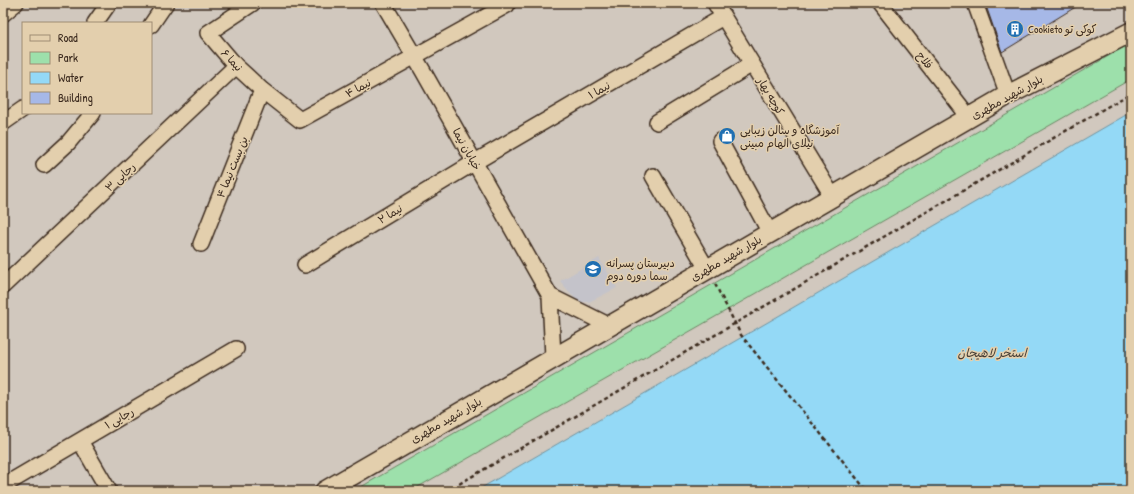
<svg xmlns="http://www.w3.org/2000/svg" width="1134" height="494" viewBox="0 0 1134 494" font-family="'Patrick Hand','Playpen Sans Arabic',sans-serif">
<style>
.built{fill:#c4c3ca}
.green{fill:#9de0ab;stroke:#6c8564}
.water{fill:#94d9f6;stroke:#7093a0}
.building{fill:#a6b8e7;stroke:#3b2a1e}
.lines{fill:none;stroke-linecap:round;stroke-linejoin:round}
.minor-casing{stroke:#3b2a1e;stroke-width:18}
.major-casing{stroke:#3b2a1e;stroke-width:22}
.path{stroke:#3b2a1e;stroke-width:2.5;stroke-dasharray:4 3;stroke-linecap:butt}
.minor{stroke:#e3cfad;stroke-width:15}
.major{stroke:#e3cfad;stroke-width:19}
.labels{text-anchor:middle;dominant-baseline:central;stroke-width:3;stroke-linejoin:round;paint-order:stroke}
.poi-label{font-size:11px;fill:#3b2a1e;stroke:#e3cfad;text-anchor:start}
.street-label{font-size:11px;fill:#3b2a1e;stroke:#e3cfad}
.water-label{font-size:12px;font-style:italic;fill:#443c34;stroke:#e3cfad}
</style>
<rect width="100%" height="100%" fill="#d1c8be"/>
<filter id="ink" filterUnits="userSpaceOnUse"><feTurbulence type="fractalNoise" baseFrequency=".025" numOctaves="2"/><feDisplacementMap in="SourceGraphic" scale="8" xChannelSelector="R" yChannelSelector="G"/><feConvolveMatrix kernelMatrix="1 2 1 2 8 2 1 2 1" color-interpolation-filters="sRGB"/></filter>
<g filter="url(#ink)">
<path class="built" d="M 599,258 L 617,288 L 589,302 L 578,302 L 560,281 Z"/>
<path class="green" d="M 1131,46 L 1131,79 L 411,491 L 354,491 L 1124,47 Z"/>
<path class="water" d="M 1131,112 L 1131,491 L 476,491 Z"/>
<path class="building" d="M 985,3 L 1082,3 L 1002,52 Z"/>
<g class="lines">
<g class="minor-casing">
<path id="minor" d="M 253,3 L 208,33 L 236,66 L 262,90 L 300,120 L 507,5
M 383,3 L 423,71 L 550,296 L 553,357
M 715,3 L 833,197
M 880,3 L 969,117
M 975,3 L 1008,95
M 3,14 L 16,3
M 95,23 L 109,3
M 151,25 L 166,3
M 657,122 L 752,64
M 3,123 L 23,109
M 720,141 L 770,233
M 44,165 L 68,143 L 93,113
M 653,176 L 707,269
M 201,244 L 262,90
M 305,265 L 475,162 L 723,17
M 3,286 L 236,66
M 550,296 L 608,325
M 80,441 L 109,491
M 3,486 L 236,349"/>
</g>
<g class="major-casing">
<path id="major" d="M 325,491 L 1008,95 L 1131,32"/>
</g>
<path class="path" d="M 715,284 L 741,335 L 867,491
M 447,491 L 1131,93"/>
<use href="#minor" class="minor"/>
<use href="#major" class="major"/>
</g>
</g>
<defs>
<g id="building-disc" transform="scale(0.9)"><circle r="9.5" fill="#1f6fb2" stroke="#e3cfad"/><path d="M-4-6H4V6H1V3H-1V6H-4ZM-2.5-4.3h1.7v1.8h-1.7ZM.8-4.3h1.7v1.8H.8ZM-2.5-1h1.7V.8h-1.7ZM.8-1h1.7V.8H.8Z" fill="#fff"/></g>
<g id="shop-disc" transform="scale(0.9)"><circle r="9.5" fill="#1f6fb2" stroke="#e3cfad"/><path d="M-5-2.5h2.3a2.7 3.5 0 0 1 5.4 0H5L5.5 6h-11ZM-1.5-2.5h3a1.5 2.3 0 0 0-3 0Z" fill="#fff"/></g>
<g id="school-disc" transform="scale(0.9)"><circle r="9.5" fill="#1f6fb2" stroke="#e3cfad"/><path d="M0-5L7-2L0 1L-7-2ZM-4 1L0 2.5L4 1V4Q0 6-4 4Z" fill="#fff"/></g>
</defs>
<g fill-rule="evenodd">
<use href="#building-disc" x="1015" y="29"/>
<use href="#shop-disc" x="727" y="136"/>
<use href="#school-disc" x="593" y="269"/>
</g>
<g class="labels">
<g class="poi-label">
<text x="1028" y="29">Cookieto کوکی تو</text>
<text x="740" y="130">آموزشگاه و سالن زیبایی<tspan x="740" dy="13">نیلای الهام مبینی</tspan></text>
<text x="606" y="263">دبیرستان پسرانه<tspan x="606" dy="13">سما دوره دوم</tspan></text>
</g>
<g class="street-label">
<text transform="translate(232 60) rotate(47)">نیما ۶</text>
<text transform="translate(925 60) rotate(52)">فلاح</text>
<text transform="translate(358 88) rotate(-29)">نیما ۴</text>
<text transform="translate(599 90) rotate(-30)">نیما ۱</text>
<text transform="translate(771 96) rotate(59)">کوچه بهار</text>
<text transform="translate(1007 97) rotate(-29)">بلوار شهید مطهری</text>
<text transform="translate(467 149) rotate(61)">خیابان نیما</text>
<text transform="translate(232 167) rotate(-68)">بن بست نیما ۴</text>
<text transform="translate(120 177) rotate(-43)">رجایی ۳</text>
<text transform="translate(390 214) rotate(-31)">نیما ۲</text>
<text transform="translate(726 258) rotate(-30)">بلوار شهید مطهری</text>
<text transform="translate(119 418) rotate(-30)">رجایی ۱</text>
<text transform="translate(446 420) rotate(-30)">بلوار شهید مطهری</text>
</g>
<g class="water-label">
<text x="992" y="352">استخر لاهیجان</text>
</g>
</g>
<rect width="1134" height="494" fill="none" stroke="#e3cfad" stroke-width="16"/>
<rect x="8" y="8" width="1118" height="478" fill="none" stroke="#3b2a1e" stroke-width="1.5" filter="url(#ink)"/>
<rect x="22" y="22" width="130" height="92" fill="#e3cfad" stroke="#a08d74"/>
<rect x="30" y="35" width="20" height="6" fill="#e3cfad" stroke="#a08d74"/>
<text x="58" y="42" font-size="12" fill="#3b2a1e">Road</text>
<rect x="30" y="52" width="20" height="12" fill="#9de0ab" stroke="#a08d74"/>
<text x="58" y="62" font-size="12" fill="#3b2a1e">Park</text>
<rect x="30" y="72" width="20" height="12" fill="#94d9f6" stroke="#a08d74"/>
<text x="58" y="82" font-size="12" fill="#3b2a1e">Water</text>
<rect x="30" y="92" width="20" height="12" fill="#a6b8e7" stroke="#a08d74"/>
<text x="58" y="102" font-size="12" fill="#3b2a1e">Building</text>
</svg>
